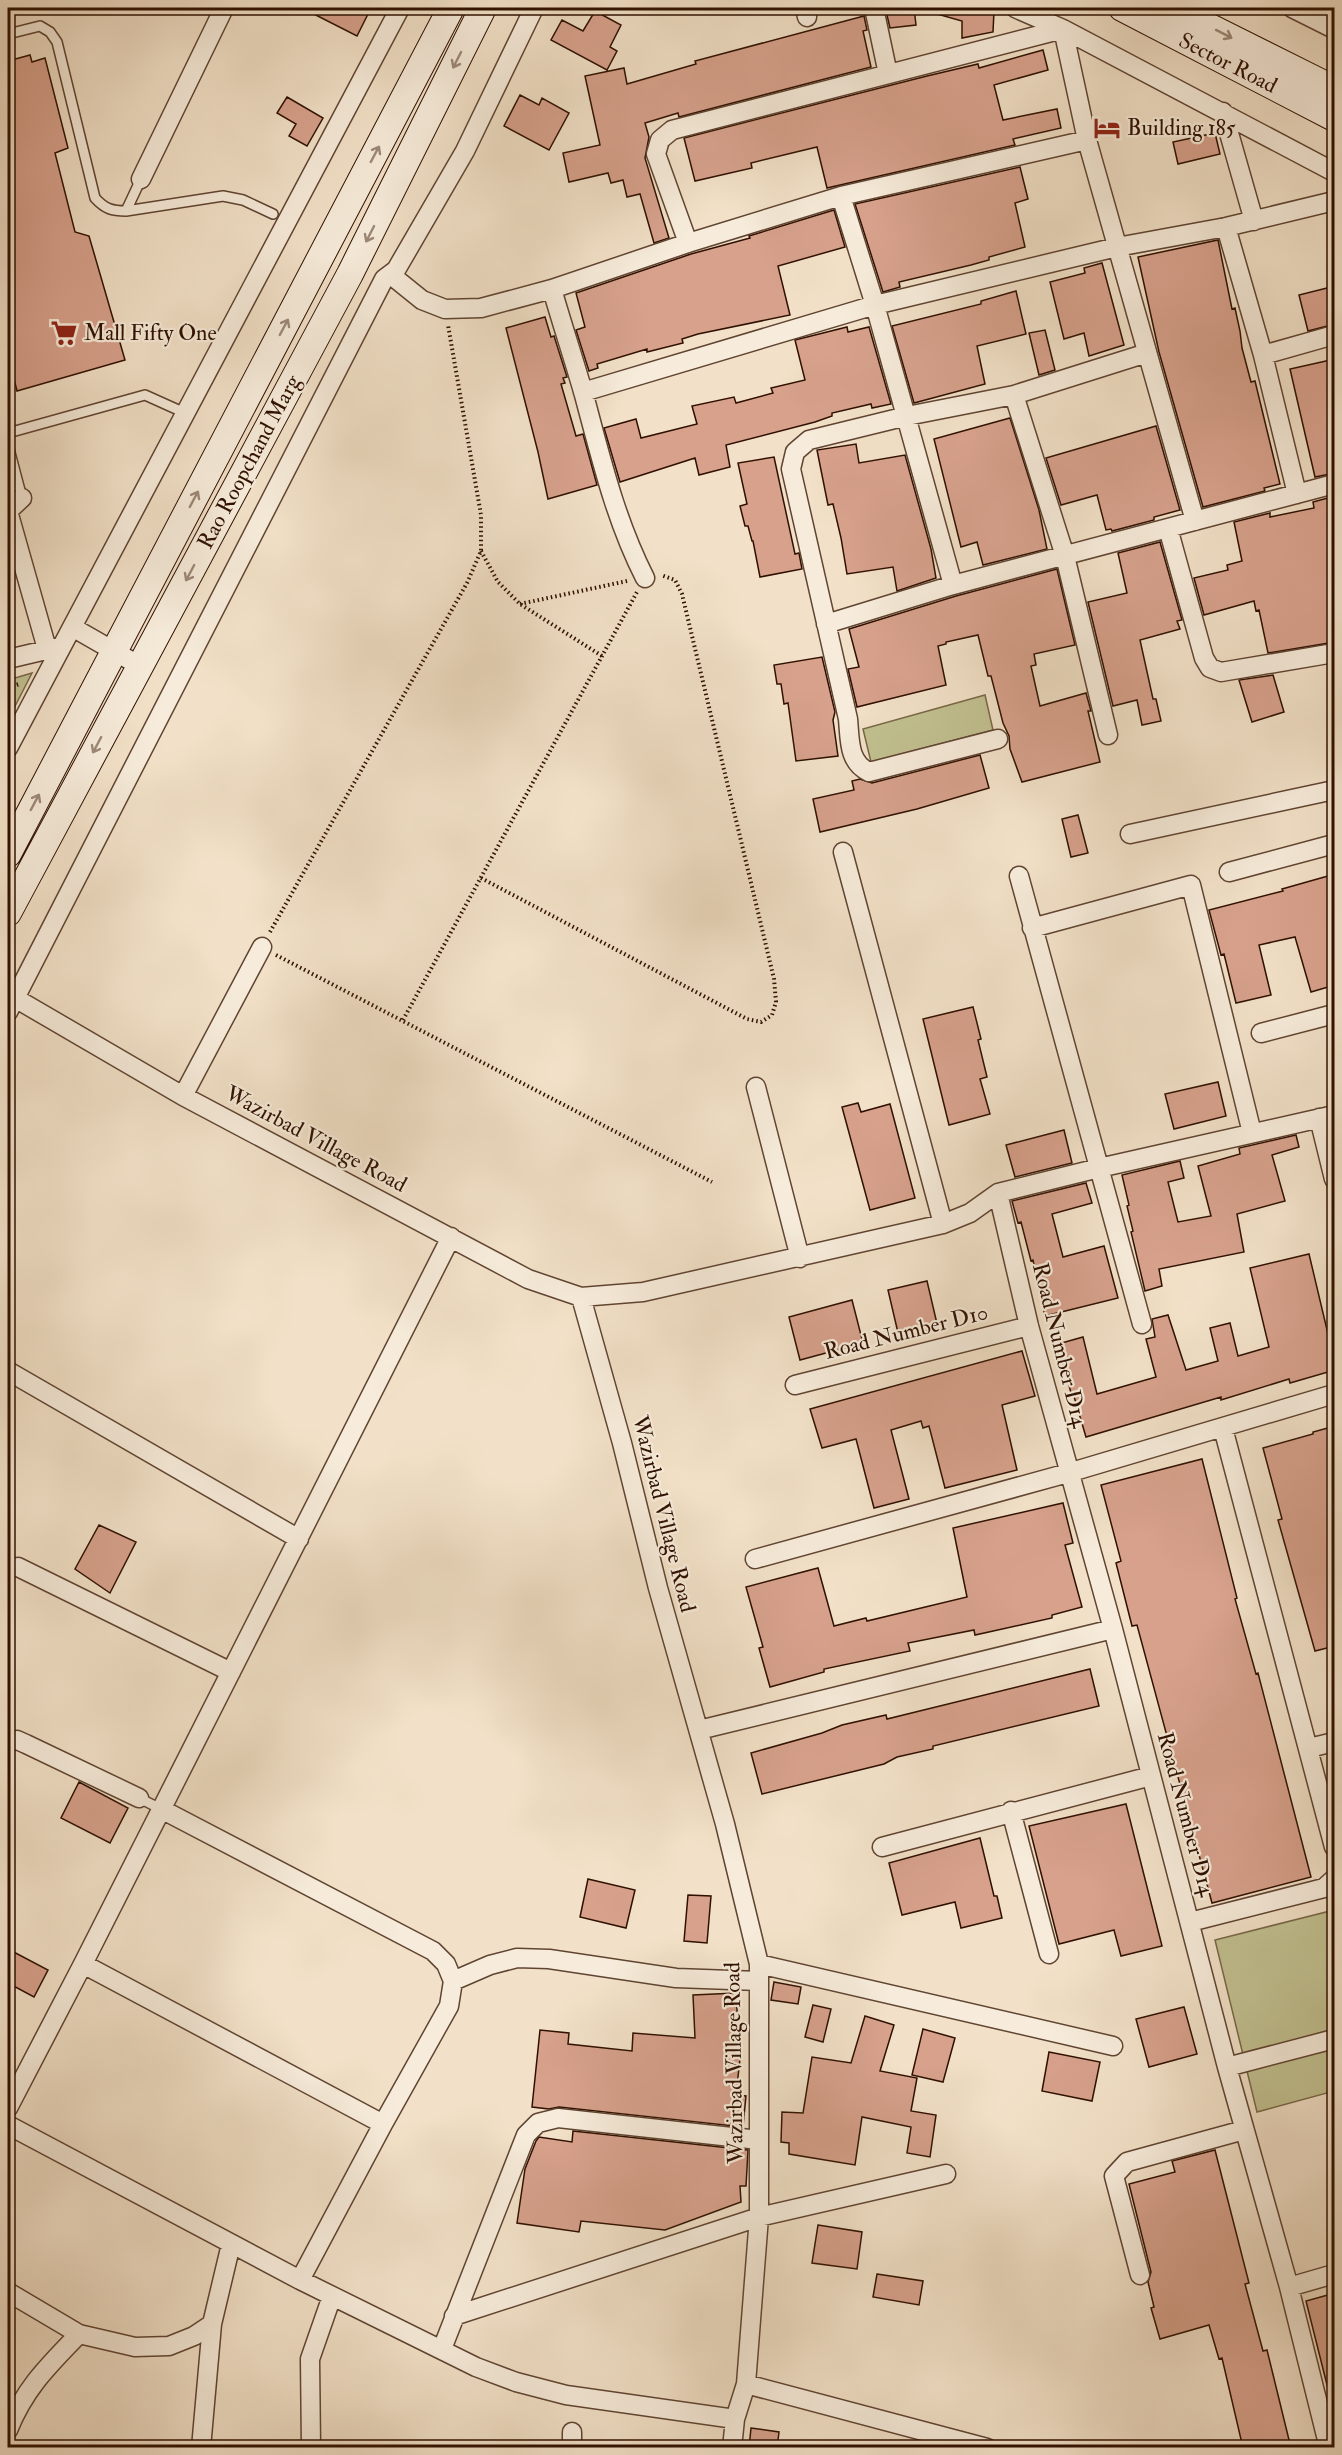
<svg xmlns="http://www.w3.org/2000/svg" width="1342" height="2455" viewBox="0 0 1342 2455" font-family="'IM FELL Double Pica',serif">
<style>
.green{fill:#c2c191;stroke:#786848;stroke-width:1.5}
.building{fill:#d7a18c;stroke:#2f1000;stroke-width:1.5}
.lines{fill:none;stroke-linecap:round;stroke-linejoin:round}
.service-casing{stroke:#604432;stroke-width:12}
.minor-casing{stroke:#604432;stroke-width:21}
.secondary-casing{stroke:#2f1000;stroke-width:28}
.path{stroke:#2f1000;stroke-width:4;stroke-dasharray:1.5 3;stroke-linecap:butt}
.service{stroke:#f7ecdb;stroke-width:9}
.minor{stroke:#f7ecdb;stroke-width:18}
.secondary{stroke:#f7ecdb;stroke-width:26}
.oneway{stroke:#9d8978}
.labels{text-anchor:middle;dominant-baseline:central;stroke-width:4.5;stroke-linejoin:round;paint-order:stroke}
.street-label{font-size:22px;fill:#2f1000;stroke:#f7ecdb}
.poi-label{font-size:22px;fill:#2f1000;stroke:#f7ecdb;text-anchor:start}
</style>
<rect width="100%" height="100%" fill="#f2e1c8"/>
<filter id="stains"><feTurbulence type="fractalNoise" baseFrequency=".00333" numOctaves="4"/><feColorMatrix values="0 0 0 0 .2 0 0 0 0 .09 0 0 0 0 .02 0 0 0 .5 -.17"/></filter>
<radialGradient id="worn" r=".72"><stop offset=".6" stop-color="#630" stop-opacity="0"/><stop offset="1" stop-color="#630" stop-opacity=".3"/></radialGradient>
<path class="green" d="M 32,673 L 8,720 L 8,680 Z
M 985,695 L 993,730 L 871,762 L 863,729 Z
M 1334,1910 L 1334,2065 L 1327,2093 L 1257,2112 L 1215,1940 Z"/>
<path class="building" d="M 302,8 L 371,8 L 357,36 Z
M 901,8 L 914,8 L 916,25 L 890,28 L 886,11 Z
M 931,8 L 982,8 L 994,11 L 993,32 L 962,38 L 962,21 L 930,12 Z
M 595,11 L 621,25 L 610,47 L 617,51 L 607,70 L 551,40 L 562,20 L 583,31 Z
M 864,16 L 867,30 L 863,31 L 871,67 L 679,117 L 678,113 L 645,123 L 649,137 L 645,158 L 669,238 L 654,243 L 640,194 L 627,197 L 623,180 L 611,183 L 608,173 L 569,182 L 563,153 L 600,145 L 585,76 L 624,68 L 627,84 L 696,64 L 695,61 Z
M 1043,50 L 1048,70 L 994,85 L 1003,120 L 1057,109 L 1061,128 L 1013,139 L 1015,145 L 827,188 L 817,147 L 751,163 L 752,168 L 695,181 L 684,138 L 927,76 L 978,64 L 979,68 Z
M 30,55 L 32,62 L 45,58 L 68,148 L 55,153 L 75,232 L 89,236 L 125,360 L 17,391 L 8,355 L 8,61 Z
M 520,95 L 539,105 L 542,98 L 569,113 L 549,150 L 504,126 Z
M 287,97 L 323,118 L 307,146 L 289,136 L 296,124 L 277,113 Z
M 1215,133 L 1220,154 L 1178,164 L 1173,142 Z
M 1020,167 L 1028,199 L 1015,203 L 1025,247 L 989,257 L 989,260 L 971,265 L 899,282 L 900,287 L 883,292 L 855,204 Z
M 834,210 L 845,247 L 778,266 L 790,315 L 698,334 L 682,339 L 683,343 L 647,352 L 647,349 L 597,364 L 598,368 L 589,371 L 576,330 L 585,327 L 576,293 L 691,254 L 750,238 L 749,236 Z
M 1218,240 L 1232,309 L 1235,308 L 1240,331 L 1242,348 L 1251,382 L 1255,381 L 1280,484 L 1264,488 L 1265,491 L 1203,507 L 1159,352 L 1138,257 Z
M 1102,263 L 1124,345 L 1089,356 L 1084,333 L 1064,339 L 1050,282 L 1085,273 L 1084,268 Z
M 1335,286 L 1335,324 L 1308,331 L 1299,295 Z
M 1016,291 L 1026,334 L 977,346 L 985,384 L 914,403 L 892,326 L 981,304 L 981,301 Z
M 545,317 L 551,337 L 554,336 L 567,377 L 563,378 L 565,383 L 561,384 L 576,436 L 583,434 L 597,485 L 548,499 L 538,452 L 506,328 Z
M 847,327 L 848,332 L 869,327 L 891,404 L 872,408 L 871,404 L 832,413 L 832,416 L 815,422 L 726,445 L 730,467 L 699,475 L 695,458 L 620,482 L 604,428 L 636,419 L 641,438 L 697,424 L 692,406 L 734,397 L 736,403 L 773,393 L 771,388 L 805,380 L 795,340 Z
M 1045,330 L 1055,370 L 1039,375 L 1029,333 Z
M 1335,359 L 1335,473 L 1315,477 L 1290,369 Z
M 1010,418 L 1039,510 L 1047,549 L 983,565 L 977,542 L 961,547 L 934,439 Z
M 1156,426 L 1180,510 L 1154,517 L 1154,520 L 1112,531 L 1111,529 L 1106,530 L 1097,495 L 1061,505 L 1046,458 Z
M 856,444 L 859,463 L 905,455 L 931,549 L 936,578 L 897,591 L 893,567 L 847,574 L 841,538 L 833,504 L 828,505 L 817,450 Z
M 774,457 L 795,554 L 799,553 L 802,569 L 760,577 L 753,541 L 752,541 L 748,526 L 745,526 L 740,506 L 747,504 L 738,463 Z
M 1335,496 L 1335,642 L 1268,653 L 1259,610 L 1256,611 L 1254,601 L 1204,615 L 1194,578 L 1228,570 L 1227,565 L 1242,561 L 1234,522 L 1270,513 L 1270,517 L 1314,508 L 1313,502 Z
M 1160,542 L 1182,620 L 1177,621 L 1180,629 L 1140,640 L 1153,699 L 1156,699 L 1161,721 L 1142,725 L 1137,700 L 1113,706 L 1088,602 L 1127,593 L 1118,553 Z
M 1057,569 L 1075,645 L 1034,654 L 1036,665 L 1031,666 L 1040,706 L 1086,693 L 1091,711 L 1088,711 L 1100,762 L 1022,782 L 1010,749 L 1009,736 L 1003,723 L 991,676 L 988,676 L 978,635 L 946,642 L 946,644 L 938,646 L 946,685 L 857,707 L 848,669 L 859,667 L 849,629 L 956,596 Z
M 822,657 L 835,712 L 833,720 L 838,756 L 796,761 L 788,703 L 784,704 L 781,684 L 777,684 L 774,665 Z
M 1273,675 L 1284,712 L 1252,722 L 1239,680 Z
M 980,755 L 989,788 L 917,809 L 820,832 L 813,799 L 854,790 L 852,781 L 860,779 L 872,783 Z
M 1078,815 L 1088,853 L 1071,857 L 1062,819 Z
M 1335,874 L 1335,985 L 1311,992 L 1295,937 L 1259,945 L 1271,995 L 1236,1003 L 1224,954 L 1221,955 L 1209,910 L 1283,891 L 1282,889 Z
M 973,1007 L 981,1039 L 978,1040 L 987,1077 L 980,1079 L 990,1114 L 949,1125 L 923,1019 Z
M 1218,1082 L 1226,1116 L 1174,1129 L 1165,1094 Z
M 858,1103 L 861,1112 L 890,1104 L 915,1198 L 870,1210 L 842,1107 Z
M 1064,1130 L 1072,1163 L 1015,1177 L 1006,1145 Z
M 1296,1135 L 1299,1147 L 1272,1155 L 1285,1201 L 1237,1214 L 1244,1252 L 1159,1269 L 1162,1286 L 1145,1291 L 1131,1232 L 1133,1231 L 1127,1206 L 1129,1205 L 1122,1175 L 1180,1161 L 1184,1178 L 1168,1182 L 1178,1222 L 1211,1216 L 1198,1166 L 1240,1154 L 1239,1148 Z
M 1086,1183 L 1092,1203 L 1052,1214 L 1063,1257 L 1104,1246 L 1118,1298 L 1045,1316 L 1033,1260 L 1031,1261 L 1021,1222 L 1018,1223 L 1012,1201 Z
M 1309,1254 L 1328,1334 L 1335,1332 L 1335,1370 L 1290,1383 L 1289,1379 L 1221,1400 L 1221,1397 L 1086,1437 L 1073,1393 L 1071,1393 L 1058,1344 L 1083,1337 L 1097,1394 L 1156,1377 L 1146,1339 L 1155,1337 L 1152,1319 L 1168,1315 L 1186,1370 L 1218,1361 L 1210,1328 L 1230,1323 L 1238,1356 L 1269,1347 L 1250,1268 Z
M 927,1281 L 938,1328 L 899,1337 L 888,1290 Z
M 852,1300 L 863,1343 L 800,1360 L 789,1317 Z
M 1022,1351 L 1035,1396 L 1002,1405 L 1017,1470 L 945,1488 L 929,1426 L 923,1428 L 921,1421 L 891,1430 L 909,1499 L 874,1508 L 856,1439 L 822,1448 L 810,1409 Z
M 1335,1426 L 1335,1646 L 1315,1651 L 1278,1520 L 1282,1519 L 1263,1448 L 1313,1434 L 1313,1432 Z
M 1202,1459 L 1237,1598 L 1235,1599 L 1256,1674 L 1258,1673 L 1311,1877 L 1212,1903 L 1137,1625 L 1132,1626 L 1116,1563 L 1121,1561 L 1101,1485 Z
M 1063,1503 L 1073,1543 L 1065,1545 L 1082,1607 L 1052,1615 L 1052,1618 L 975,1635 L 974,1630 L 908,1643 L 910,1651 L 824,1669 L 824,1672 L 770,1687 L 759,1648 L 763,1647 L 746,1587 L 818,1568 L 834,1626 L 866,1618 L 867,1621 L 967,1597 L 953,1528 Z
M 99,1525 L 136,1542 L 110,1593 L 75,1569 Z
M 1090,1669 L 1099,1706 L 933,1746 L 933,1749 L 897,1757 L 884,1764 L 762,1794 L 751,1753 L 822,1733 L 842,1725 L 886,1715 L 887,1719 Z
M 79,1782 L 128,1808 L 110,1843 L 61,1818 Z
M 1126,1804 L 1162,1946 L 1121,1956 L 1114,1930 L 1059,1944 L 1029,1826 Z
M 980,1838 L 994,1896 L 997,1896 L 1002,1918 L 961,1928 L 955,1902 L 902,1915 L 889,1863 Z
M 588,1879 L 635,1890 L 626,1928 L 580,1917 Z
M 688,1895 L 711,1896 L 707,1943 L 684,1941 Z
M 8,1949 L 48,1970 L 34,1997 L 8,1983 Z
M 774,1982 L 801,1987 L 798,2004 L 771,2000 Z
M 736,1993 L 740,2059 L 736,2095 L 746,2096 L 743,2127 L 559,2107 L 549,2109 L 532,2107 L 540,2030 L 569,2033 L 568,2044 L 632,2051 L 633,2033 L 695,2038 L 693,1995 Z
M 813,2005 L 831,2009 L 823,2042 L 805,2037 Z
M 1184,2007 L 1197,2054 L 1149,2067 L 1136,2019 Z
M 865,2016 L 894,2025 L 880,2071 L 917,2078 L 911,2111 L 936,2115 L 930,2157 L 907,2153 L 911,2127 L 862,2117 L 855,2165 L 789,2154 L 789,2143 L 781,2142 L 782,2112 L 803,2113 L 812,2057 L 851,2063 Z
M 923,2029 L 955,2038 L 943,2082 L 912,2075 Z
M 1049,2052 L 1100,2062 L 1092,2101 L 1042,2091 Z
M 573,2131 L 748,2150 L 746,2186 L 740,2186 L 741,2202 L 665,2230 L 581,2221 L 579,2232 L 517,2223 L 525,2169 L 536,2141 L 539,2137 L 572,2142 Z
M 1215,2150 L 1249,2283 L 1245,2284 L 1263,2351 L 1267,2350 L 1291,2448 L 1243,2448 L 1222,2358 L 1219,2359 L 1209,2325 L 1160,2339 L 1151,2308 L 1154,2307 L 1148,2282 L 1151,2272 L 1129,2184 L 1175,2172 L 1172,2161 Z
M 818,2225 L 862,2232 L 857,2269 L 812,2263 Z
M 877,2274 L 923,2281 L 919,2305 L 873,2297 Z
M 1335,2293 L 1335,2392 L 1329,2393 L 1306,2301 Z
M 751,2428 L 779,2432 L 777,2448 L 749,2448 Z"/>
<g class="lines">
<g class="service-casing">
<path id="service" d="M 8,34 L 40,26 L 50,32 L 57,42 L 95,198 C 105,209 112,211 126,211 L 223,196 L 243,200 L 273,214
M 126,211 L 141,179
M 8,433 L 145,395 L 185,413
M 8,445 L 22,498
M 139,1798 L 161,1809"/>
</g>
<g class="minor-casing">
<path id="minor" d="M 805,8 L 807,17
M 874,8 L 888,74
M 1015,8 L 1063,29 L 1334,172
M 1292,8 L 1334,29
M 1063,29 L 1087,140 L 1195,521
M 1223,112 L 1254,221
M 141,179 L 224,8
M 841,196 L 875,305 L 953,585
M 1226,227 L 1263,355 L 1297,494
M 688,243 L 656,154 L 660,140 L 672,130 L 1063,29
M 391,275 L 422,300 L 445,309 L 481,308 L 552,289 L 688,243 L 841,196 L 1087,140
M 552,289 C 562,324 574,360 584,395 C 601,458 615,519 645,578
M 1263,355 L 1334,335
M 583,392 L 875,305 L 1117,247 L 1226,227 L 1334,201
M 1014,395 L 1065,556 L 1108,735
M 8,511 L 47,649
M 8,511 L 22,498
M 1168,528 L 1204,658 L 1210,668 L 1221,672 L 1334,653
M 826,624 L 953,585 L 1334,484
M 72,627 L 140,666
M 8,659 L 59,647
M 998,739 L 869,772 C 848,762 850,740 848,719 L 791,469 L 795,452 L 809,440 L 907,416 L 1014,395 L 1147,353
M 8,748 L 400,8
M 1130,834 L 1334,790
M 843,852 L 943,1224
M 1229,872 L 1334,844
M 1019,876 L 1142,1324
M 1032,928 L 1191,885 L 1252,1133
M 8,994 L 183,1096 L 528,1279 L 581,1297 L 643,1292 L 943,1224 L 970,1213 L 998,1193 L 1099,1168 L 1334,1115
M 8,1012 L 384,279 L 396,270 L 465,151 L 534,8
M 1261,1033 L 1334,1014
M 756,1087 L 800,1258
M 183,1096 L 262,947
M 1319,1118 L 1334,1179
M 998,1193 L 1029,1326 L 1113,1629 L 1227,2067 L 1289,2287 L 1329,2448
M 581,1297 L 622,1443 L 658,1588 L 725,1824 L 759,1964 L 759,2217 L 746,2384 L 735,2419 L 732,2448
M 8,1371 L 299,1539
M 795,1385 L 1029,1326
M 1223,1428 L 1334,1847
M 755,1559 L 1068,1473 L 1334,1394
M 18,1567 L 231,1672
M 699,1730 L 1113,1629
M 8,1742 L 17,1740 L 26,1744 L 139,1798
M 1309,1748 L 1334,1742
M 161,1809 L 433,1951 L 446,1964 L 453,1981 L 449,2006 L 383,2124 L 300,2280
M 1011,1811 L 1049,1954
M 882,1847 L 1151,1776
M 1190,1922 L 1324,1888 L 1334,1879
M 83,1964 L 383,2124
M 759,1964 L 1113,2046
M 453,1981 L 490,1965 L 517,1958 L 549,1959 L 676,1978 L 759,1981
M 1227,2067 L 1334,2039
M 8,2108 L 83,1964 L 451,1237
M 8,2125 L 300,2280 L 476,2367 L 516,2382 L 566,2395 L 735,2419
M 1140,2275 L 1114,2176 L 1127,2162 L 1244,2130
M 1289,2287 L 1334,2274
M 8,2292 L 79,2334 L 135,2347 L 169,2346 L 194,2336 L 212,2324 L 231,2244
M 454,2316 L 759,2217 L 946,2174
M 442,2349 L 526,2135 L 538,2123 L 558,2118 L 759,2140
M 746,2384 L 987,2448
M 8,2430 C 25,2388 48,2366 79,2334
M 572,2432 L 572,2448
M 201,2448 L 212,2324
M 311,2448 L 310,2359 L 332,2296"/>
</g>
<g class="secondary-casing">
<path id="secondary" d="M 1122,8 L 1334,118
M 1172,8 L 1334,89
M 8,854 L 451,8
M 8,913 L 350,274 L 483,8"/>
</g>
<path class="path" d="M 481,551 L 498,582 L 520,604 L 602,656
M 520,604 L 627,581
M 8,687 L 19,684 L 18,686
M 481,878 L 747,1019 L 761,1022 L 772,1015 L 776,1002 L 774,979 L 682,594 L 675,580 L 661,575
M 270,932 L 467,583 L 481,551 L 481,515 L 448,325
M 276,955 L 712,1182
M 403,1020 L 637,592"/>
<use href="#service" class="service"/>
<use href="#minor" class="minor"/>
<use href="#secondary" class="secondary"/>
</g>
<defs><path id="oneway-shaft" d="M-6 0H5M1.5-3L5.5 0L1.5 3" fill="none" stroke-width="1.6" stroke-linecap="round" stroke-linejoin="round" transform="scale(1.5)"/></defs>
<g class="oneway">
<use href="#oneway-shaft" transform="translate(1224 34) rotate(27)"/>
<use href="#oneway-shaft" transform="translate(457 60) rotate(117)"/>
<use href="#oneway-shaft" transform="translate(375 154) rotate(-62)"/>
<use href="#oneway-shaft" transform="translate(370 234) rotate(117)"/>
<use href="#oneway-shaft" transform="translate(284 327) rotate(-62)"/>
<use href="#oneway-shaft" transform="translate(194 499) rotate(-62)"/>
<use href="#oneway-shaft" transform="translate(190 573) rotate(118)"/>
<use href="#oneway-shaft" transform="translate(97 745) rotate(118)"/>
<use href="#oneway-shaft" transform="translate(35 802) rotate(-62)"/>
</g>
<defs>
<g id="hotel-bare" transform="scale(2.07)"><path d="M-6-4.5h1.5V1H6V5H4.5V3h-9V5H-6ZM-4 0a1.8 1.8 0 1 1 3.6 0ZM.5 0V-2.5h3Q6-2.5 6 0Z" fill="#8f2418" stroke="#f7ecdb" stroke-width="2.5" paint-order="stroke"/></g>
<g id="supermarket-bare" transform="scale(2.07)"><path d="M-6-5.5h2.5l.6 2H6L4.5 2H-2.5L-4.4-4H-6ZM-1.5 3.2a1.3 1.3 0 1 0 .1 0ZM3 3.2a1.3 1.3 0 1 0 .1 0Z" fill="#8f2418" stroke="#f7ecdb" stroke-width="2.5" paint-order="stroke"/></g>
</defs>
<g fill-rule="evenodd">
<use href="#hotel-bare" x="1107" y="128"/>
<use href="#supermarket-bare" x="64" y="333"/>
</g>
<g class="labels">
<g class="street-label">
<text transform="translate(1228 63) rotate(27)">Sector Road</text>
<text transform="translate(249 462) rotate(-62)">Rao Roopchand Marg</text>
<text transform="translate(316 1139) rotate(28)">Wazirbad Village Road</text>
<text transform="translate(906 1332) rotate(-14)">Road Number D10</text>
<text transform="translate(1060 1345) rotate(76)">Road Number D14</text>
<text transform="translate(664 1514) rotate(76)">Wazirbad Village Road</text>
<text transform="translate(1186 1814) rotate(75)">Road Number D14</text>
<text transform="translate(734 2063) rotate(-91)">Wazirbad Village Road</text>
</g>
<g class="poi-label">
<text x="1127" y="128">Building 185</text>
<text x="84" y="333">Mall Fifty One</text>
</g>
</g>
<rect width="1342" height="2455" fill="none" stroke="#f2e1c8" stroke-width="30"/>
<rect x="9" y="9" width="1324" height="2437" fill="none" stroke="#2f1000" stroke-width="3"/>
<rect x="15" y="15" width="1312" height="2425" fill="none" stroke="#2f1000" stroke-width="1.5"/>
<rect width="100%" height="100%" filter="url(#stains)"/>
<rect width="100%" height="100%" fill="url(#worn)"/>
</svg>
